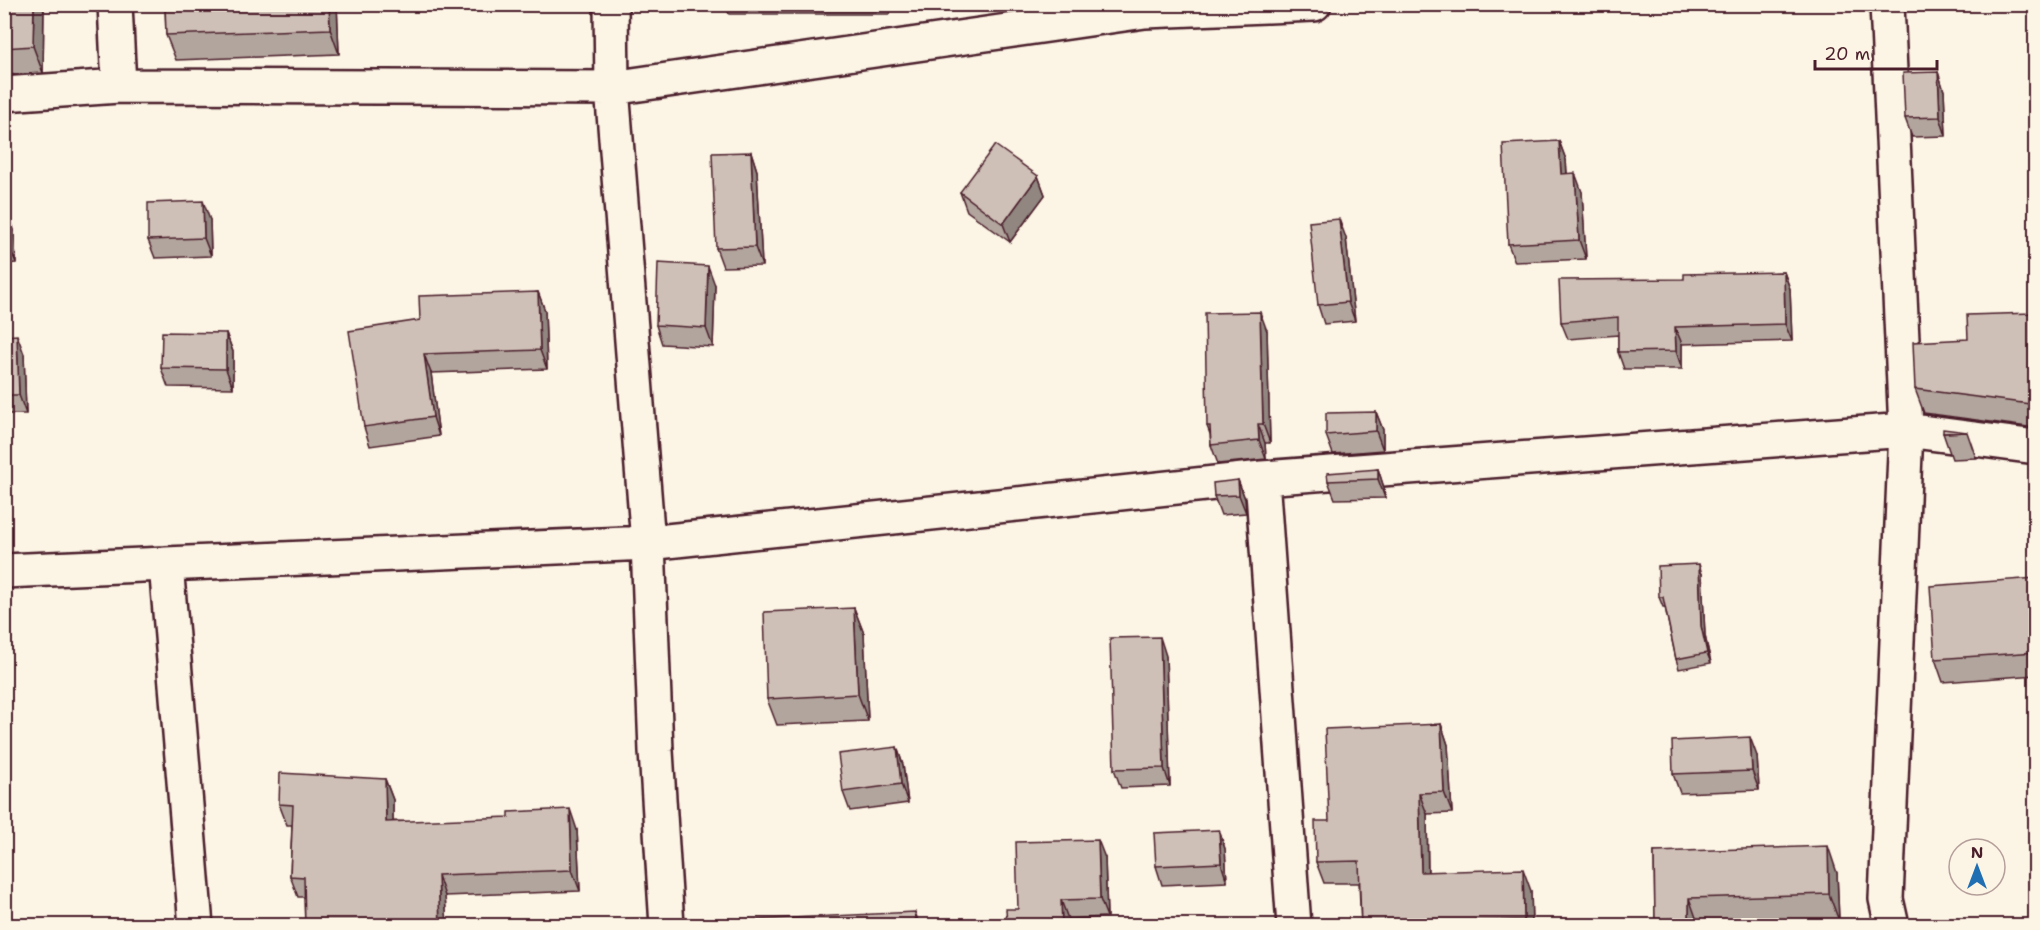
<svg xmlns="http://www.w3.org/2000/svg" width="2040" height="930" viewBox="0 0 2040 930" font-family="'Shantell Sans',sans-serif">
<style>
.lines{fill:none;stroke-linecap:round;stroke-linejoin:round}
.minor-casing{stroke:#4a1f2b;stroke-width:38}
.minor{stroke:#fcf5e5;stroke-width:33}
.wall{fill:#b2a59d;stroke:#4a1f2b;stroke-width:1.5}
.shaded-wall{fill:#918680;stroke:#4a1f2b;stroke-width:1.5}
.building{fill:#cfc0b7;stroke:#4a1f2b;stroke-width:1.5}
</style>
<rect width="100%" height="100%" fill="#fcf5e5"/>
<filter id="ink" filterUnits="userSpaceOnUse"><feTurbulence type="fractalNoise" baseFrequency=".0167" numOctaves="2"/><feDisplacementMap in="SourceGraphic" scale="12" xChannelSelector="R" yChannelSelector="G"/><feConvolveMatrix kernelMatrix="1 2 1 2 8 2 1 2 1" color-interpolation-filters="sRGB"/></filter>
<g filter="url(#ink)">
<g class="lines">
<g class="minor-casing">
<path id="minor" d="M 611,4 L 612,88 L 648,543 L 656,751 L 667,926
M 1887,4 L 1906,430 L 1886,899 L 1892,926
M 119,86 L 612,88 L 1145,11 L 1314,4
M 4,94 L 119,86 L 115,4
M 1262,478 L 1294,926
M 166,564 L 196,926
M 4,571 L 648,543 L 1262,478 L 1906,430 L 2036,447"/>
</g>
<use href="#minor" class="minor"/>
</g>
<path class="wall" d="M 4,4 L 44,4 L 43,73 L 4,75 Z
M 165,4 L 337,4 L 339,54 L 176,60 L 166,35 Z
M 725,4 L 890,4 L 890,14 L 729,14 Z
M 1938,72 L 1944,91 L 1946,136 L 1912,137 L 1905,118 Z
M 1559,141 L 1566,160 L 1567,173 L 1582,192 L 1586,259 L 1515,262 L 1508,244 Z
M 751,152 L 757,171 L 762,266 L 723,267 L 716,248 Z
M 1038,176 L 1045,195 L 1010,242 L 967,211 L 960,192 Z
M 4,220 L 14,230 L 16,263 L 4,264 Z
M 210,220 L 211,256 L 155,258 L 148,240 Z
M 1346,238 L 1355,321 L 1324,324 L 1318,305 Z
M 1784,272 L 1790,289 L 1792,341 L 1682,344 L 1682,369 L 1624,369 L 1618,352 L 1618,335 L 1568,339 L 1561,322 L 1684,279 Z
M 715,285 L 713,347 L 662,344 L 656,325 Z
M 538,292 L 545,311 L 547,369 L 431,373 L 439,436 L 370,446 L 364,427 L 420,320 Z
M 2036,301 L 2036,428 L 1924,413 L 1915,389 L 1968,339 L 2033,313 Z
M 1267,331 L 1270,443 L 1265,443 L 1266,459 L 1218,464 L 1211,445 L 1210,434 L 1207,426 Z
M 226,333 L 233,352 L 233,388 L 168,387 L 161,368 Z
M 4,336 L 24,354 L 26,414 L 4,414 Z
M 1376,412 L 1383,430 L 1383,450 L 1333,454 L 1326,435 Z
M 1967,432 L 1976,458 L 1952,459 L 1943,433 Z
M 1378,469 L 1384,488 L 1385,498 L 1335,499 L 1328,481 Z
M 1238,480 L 1245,499 L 1246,513 L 1221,515 L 1214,496 Z
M 1702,574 L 1705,636 L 1711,663 L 1679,669 L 1676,659 L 1665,607 L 1663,607 L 1659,597 Z
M 2036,578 L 2036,675 L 1943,682 L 1935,659 Z
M 854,608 L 864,634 L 868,721 L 777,725 L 767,699 Z
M 1166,656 L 1170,786 L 1121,788 L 1114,769 Z
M 1441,724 L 1448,745 L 1452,813 L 1427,814 L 1428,872 L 1531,891 L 1532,926 L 1361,926 L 1359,883 L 1324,883 L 1316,862 L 1329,821 Z
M 897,747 L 903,765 L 908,803 L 850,811 L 843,792 Z
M 1757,756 L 1759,790 L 1680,793 L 1673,774 Z
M 385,779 L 393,800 L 393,821 L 577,830 L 580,891 L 445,896 L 447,926 L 305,926 L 304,897 L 298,897 L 290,876 L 292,825 L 287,825 L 279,804 Z
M 1219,830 L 1225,849 L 1227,882 L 1162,885 L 1156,866 Z
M 1654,852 L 1837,873 L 1839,921 L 1699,925 L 1699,926 L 1657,926 L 1655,919 Z
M 1105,858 L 1107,917 L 1068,919 L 1068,926 L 1007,926 L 1018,909 Z"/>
<path class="shaded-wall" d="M 34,4 L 44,4 L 43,73 L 33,46 Z
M 329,4 L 337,4 L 339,54 L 330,29 Z
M 887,4 L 890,4 L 890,14 Z
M 1938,72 L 1944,91 L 1946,136 L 1940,117 Z
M 1559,141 L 1566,160 L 1568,192 L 1561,174 Z
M 751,152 L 757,171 L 762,266 L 755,247 Z
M 1575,173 L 1582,192 L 1586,259 L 1579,240 Z
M 1038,176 L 1045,195 L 1010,242 L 1003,224 Z
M 203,201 L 210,220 L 211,256 L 204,238 Z
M 1339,219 L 1346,238 L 1355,321 L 1348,302 Z
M 11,220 L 14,230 L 16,263 L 12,253 Z
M 708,266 L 715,285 L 713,347 L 706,328 Z
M 1784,272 L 1790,289 L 1792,341 L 1785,324 Z
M 538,292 L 545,311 L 547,369 L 540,350 Z
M 1260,312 L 1267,331 L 1270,443 L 1263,424 Z
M 1675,327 L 1682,344 L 1682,369 L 1676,351 Z
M 226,333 L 233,352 L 233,388 L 226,369 Z
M 17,335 L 24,354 L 26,414 L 19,395 Z
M 424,354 L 431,373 L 439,436 L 433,417 Z
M 1376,412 L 1383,430 L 1383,450 L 1376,431 Z
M 1258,424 L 1265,443 L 1266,459 L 1259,440 Z
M 1378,469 L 1384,488 L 1385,498 L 1378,479 Z
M 1238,480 L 1245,499 L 1246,513 L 1239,495 Z
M 1699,564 L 1702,574 L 1705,636 L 1711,663 L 1707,653 L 1701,626 Z
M 854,608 L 864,634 L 868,721 L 858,694 Z
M 1160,637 L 1166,656 L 1170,786 L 1164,768 Z
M 1441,724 L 1448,745 L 1452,813 L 1444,792 Z
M 1750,737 L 1757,756 L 1759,790 L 1752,771 Z
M 897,747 L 903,765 L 908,803 L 901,784 Z
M 385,779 L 393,800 L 393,843 L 386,822 Z
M 1419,793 L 1427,814 L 1428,893 L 1421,872 Z
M 570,809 L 577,830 L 580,891 L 572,870 Z
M 1219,830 L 1225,849 L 1227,882 L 1221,863 Z
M 1098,840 L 1105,858 L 1107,917 L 1100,899 Z
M 1828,846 L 1837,873 L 1839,921 L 1829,894 Z
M 1523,869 L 1531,891 L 1532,926 L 1526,926 L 1524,920 Z
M 438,875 L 445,896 L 447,926 L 440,926 Z
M 1689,898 L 1699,926 L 1692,926 L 1689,918 Z
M 1061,900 L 1068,919 L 1068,926 L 1062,926 Z
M 915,912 L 920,926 L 916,926 Z"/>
<path class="building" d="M 4,4 L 34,4 L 33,46 L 4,48 Z
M 165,4 L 329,4 L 330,29 L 166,35 Z
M 1938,72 L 1940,117 L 1905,118 L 1903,73 Z
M 1559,141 L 1561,174 L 1575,173 L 1579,240 L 1508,244 L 1503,144 Z
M 995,145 L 1038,176 L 1003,224 L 960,192 Z
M 751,152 L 755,247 L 716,248 L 712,153 Z
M 203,201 L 204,238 L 148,240 L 148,203 Z
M 1339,219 L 1348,302 L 1318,305 L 1309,222 Z
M 4,220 L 11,220 L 12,253 L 4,254 Z
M 658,263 L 708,266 L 706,328 L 656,325 Z
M 1784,272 L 1785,324 L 1675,327 L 1676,351 L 1618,352 L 1618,317 L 1561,322 L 1559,280 L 1684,279 L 1684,274 Z
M 538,292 L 540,350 L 424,354 L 433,417 L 364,427 L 349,331 L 420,320 L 419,296 Z
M 2033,301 L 2036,301 L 2036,408 L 2030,404 L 1915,389 L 1913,342 L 1968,339 L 1967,315 L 2033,313 Z
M 1260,312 L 1263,424 L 1258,424 L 1259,440 L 1211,445 L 1210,426 L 1207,426 L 1205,313 Z
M 162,332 L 226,333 L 226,369 L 161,368 Z
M 17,335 L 19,395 L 4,395 L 4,336 Z
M 1376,412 L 1376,431 L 1326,435 L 1326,413 Z
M 1943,429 L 1967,432 L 1943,433 Z
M 1378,469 L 1378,479 L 1328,481 L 1327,473 Z
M 1238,480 L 1239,495 L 1214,496 L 1213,483 Z
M 1699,564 L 1701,626 L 1707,653 L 1676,659 L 1663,597 L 1659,597 L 1658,566 Z
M 2036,578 L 2036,652 L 1935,659 L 1930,586 Z
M 854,608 L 858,694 L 767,699 L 764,612 Z
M 1160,637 L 1164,768 L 1114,769 L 1110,638 Z
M 1441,724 L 1444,792 L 1419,793 L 1421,872 L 1523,869 L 1524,920 L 1450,922 L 1450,926 L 1361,926 L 1359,861 L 1316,862 L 1315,821 L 1329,821 L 1325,729 Z
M 1750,737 L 1752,771 L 1673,774 L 1672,741 Z
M 897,747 L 901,784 L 843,792 L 838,754 Z
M 280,773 L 385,779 L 386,822 L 509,817 L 509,812 L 570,809 L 572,870 L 438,875 L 440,926 L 305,926 L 304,877 L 290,876 L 293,805 L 279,804 Z
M 1219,830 L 1221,863 L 1156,866 L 1154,833 Z
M 1098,840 L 1100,899 L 1061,900 L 1062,926 L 1007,926 L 1006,909 L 1018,909 L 1016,842 Z
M 1828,846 L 1829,894 L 1689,898 L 1689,918 L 1655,919 L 1654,852 Z
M 915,912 L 916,926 L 750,926 L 749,920 Z
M 1926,921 L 1952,926 L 1926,926 Z"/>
</g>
<rect width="2040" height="930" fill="none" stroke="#fcf5e5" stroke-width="24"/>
<rect x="12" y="12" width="2016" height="906" fill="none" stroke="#4a1f2b" stroke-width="2" filter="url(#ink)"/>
<g transform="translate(1977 867)"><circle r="28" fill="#fcf5e5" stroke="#b59f9b" stroke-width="1.5"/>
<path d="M0-4.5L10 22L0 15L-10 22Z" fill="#1f6fb2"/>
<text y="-9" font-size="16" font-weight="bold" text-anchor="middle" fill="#4a1f2b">N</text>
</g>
<path d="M1815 60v9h122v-9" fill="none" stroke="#4a1f2b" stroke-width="3"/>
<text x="1824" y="60" font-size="18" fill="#4a1f2b" stroke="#fcf5e5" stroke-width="4.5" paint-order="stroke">20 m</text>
</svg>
